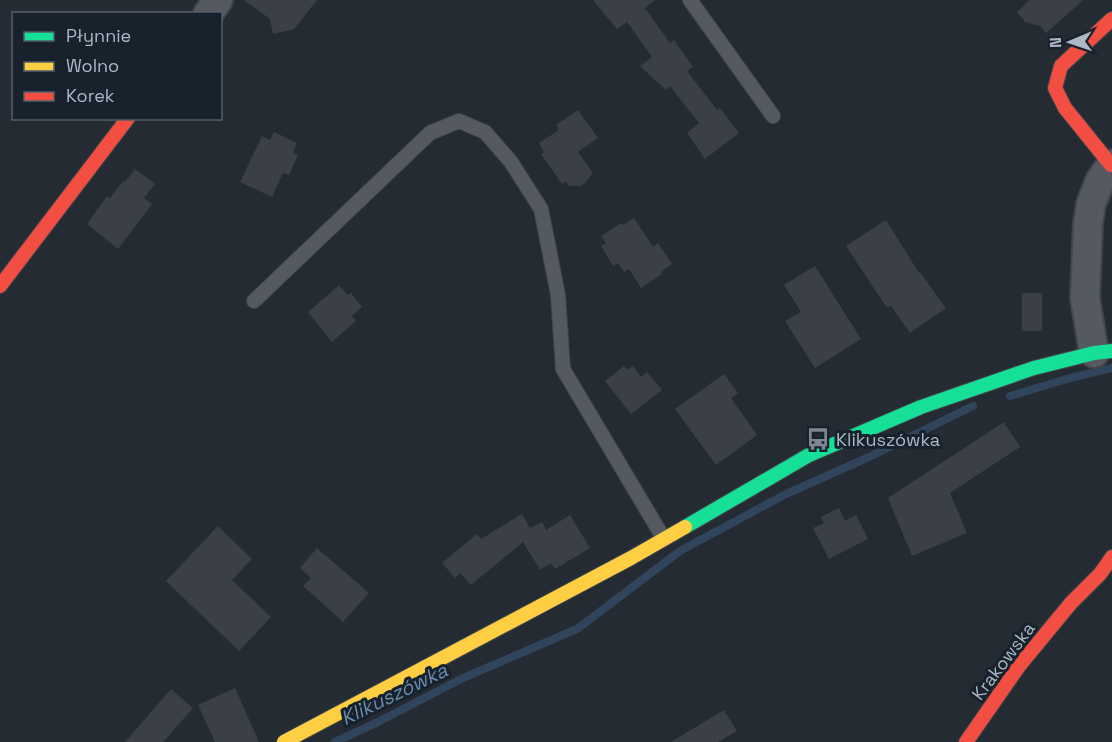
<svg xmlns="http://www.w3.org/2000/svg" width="1112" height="742" viewBox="0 0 1112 742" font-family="'Space Grotesk',sans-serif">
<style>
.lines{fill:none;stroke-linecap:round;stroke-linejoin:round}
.stream{stroke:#30455c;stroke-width:8}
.building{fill:#3a4046}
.lane-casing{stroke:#41464b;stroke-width:16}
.street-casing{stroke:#41464b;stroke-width:32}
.fast-casing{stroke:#41464b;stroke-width:16}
.slow-casing{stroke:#41464b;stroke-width:16}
.jam-casing{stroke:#41464b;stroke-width:16}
.lane{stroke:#545a60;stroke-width:14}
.street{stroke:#545a60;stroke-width:28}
.fast{stroke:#16e098;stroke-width:14}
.slow{stroke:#ffcf43;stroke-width:14}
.jam{stroke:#f24e42;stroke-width:14}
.labels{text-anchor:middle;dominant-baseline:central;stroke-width:6;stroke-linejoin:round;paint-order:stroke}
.poi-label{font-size:18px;fill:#acb8c5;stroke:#18222d;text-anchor:start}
.street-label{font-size:18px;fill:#acb8c5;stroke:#18222d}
.water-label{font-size:20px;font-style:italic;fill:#6b8bab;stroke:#18222d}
</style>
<rect width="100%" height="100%" fill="#252b32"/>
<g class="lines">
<path class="stream" d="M 1010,396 L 1070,378 L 1112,368
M 335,742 L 376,723 L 463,678 L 577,629 L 680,551 L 786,494 L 867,458 L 973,406"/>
</g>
<path class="building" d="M 244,0 L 317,0 L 294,29 L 273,34 L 270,19 Z
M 593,0 L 655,0 L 645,8 L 670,43 L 674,40 L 693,67 L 687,71 L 717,110 L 720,108 L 739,133 L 705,159 L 687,133 L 699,123 L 670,86 L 666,90 L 640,66 L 652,57 L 627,22 L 617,29 Z
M 1030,0 L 1083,0 L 1046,33 L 1040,26 L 1025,22 L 1017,12 Z
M 578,110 L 598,138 L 578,152 L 593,173 L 584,184 L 580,186 L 569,186 L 566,181 L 562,184 L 541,154 L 544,152 L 539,143 L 559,130 L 556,125 Z
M 274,132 L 297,143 L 293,153 L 298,155 L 289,175 L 283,173 L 272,197 L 240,182 L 262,136 L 270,140 Z
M 135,169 L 155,184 L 144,198 L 152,204 L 118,249 L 87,224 L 107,196 L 110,198 L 123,181 L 125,182 Z
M 634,218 L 653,247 L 658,243 L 672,264 L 661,272 L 662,274 L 641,288 L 629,269 L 624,272 L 618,263 L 613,266 L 601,246 L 606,243 L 601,236 L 621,223 L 623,225 Z
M 886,220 L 919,273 L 920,272 L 946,308 L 910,333 L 891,306 L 887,308 L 846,246 Z
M 815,266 L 861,339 L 815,368 L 785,321 L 801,312 L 784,285 Z
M 339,285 L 348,295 L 351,293 L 362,307 L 352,316 L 356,321 L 332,342 L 308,312 Z
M 1022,293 L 1042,293 L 1042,331 L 1022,331 Z
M 624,366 L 628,370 L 633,366 L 641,377 L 647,372 L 662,390 L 631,414 L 605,381 Z
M 724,374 L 738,393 L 731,398 L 757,435 L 716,465 L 675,409 Z
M 1004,422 L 1020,447 L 950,493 L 967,533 L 912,556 L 888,498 Z
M 839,508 L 845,521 L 856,515 L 868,539 L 829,559 L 813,528 L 824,523 L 821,517 Z
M 522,514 L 530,528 L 542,522 L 546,530 L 570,515 L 590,548 L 555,569 L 551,563 L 540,570 L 523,542 L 471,585 L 460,573 L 455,578 L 442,563 L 477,534 L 481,539 Z
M 218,526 L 252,559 L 232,580 L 271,617 L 239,651 L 166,581 Z
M 317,548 L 369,593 L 343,622 L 303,586 L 311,578 L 300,568 Z
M 235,688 L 259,742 L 215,742 L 198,705 Z
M 171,689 L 193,708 L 163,742 L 125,742 Z
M 724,710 L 737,731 L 718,742 L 671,742 Z"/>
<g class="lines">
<g class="lane-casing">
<path id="lane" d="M 690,0 L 773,116
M 254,301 L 430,133 L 459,121 L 485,132 L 511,162 L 541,209 L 558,295 L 563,369 L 664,539"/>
</g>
<g class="street-casing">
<path id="street" d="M 208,14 L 218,0
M 1094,353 L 1085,298 L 1088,224 L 1091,204 L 1100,181 L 1112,164"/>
</g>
<g class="fast-casing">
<path id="fast" d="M 685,527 L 809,455 L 921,407 L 1034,368 L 1094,353 L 1112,351"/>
</g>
<g class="slow-casing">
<path id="slow" d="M 284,742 L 631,558 L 685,527"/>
</g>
<g class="jam-casing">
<path id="jam" d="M 1111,165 L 1065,108 L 1055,88 L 1061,66 L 1112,19
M 0,286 L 128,118
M 966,742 L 1019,666 L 1071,603 L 1100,574 L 1112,557"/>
</g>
<use href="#lane" class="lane"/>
<use href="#street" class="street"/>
<use href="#fast" class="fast"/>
<use href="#slow" class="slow"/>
<use href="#jam" class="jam"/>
</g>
<defs>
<g id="bus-bare" transform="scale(1.8)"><path d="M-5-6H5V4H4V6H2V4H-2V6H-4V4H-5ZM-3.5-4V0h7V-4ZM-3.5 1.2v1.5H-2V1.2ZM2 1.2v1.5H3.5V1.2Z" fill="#7d8792" stroke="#18222d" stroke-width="2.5" paint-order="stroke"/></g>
</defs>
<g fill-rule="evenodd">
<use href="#bus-bare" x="818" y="439"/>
</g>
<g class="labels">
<g class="poi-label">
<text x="836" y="439">Klikuszówka</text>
</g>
<g class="street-label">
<text transform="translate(1003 661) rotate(-53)">Krakowska</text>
</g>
<g class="water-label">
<text transform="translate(394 694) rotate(-26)">Klikuszówka</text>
</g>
</g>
<rect x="12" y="12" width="210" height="108" fill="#18222d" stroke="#535e6a" stroke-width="1.5"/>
<rect x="24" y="32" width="30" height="9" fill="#16e098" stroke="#535e6a" stroke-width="1.5"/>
<text x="66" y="42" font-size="18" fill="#acb8c5">Płynnie</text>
<rect x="24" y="62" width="30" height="9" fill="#ffcf43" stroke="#535e6a" stroke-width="1.5"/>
<text x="66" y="72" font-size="18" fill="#acb8c5">Wolno</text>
<rect x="24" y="92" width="30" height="9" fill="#f24e42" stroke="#535e6a" stroke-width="1.5"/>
<text x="66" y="102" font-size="18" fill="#acb8c5">Korek</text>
<g transform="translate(1070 42) rotate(268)" stroke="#18222d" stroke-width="4.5" paint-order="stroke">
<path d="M0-4.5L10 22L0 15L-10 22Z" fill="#acb8c5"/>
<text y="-9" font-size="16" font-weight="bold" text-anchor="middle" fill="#acb8c5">N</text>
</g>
</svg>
